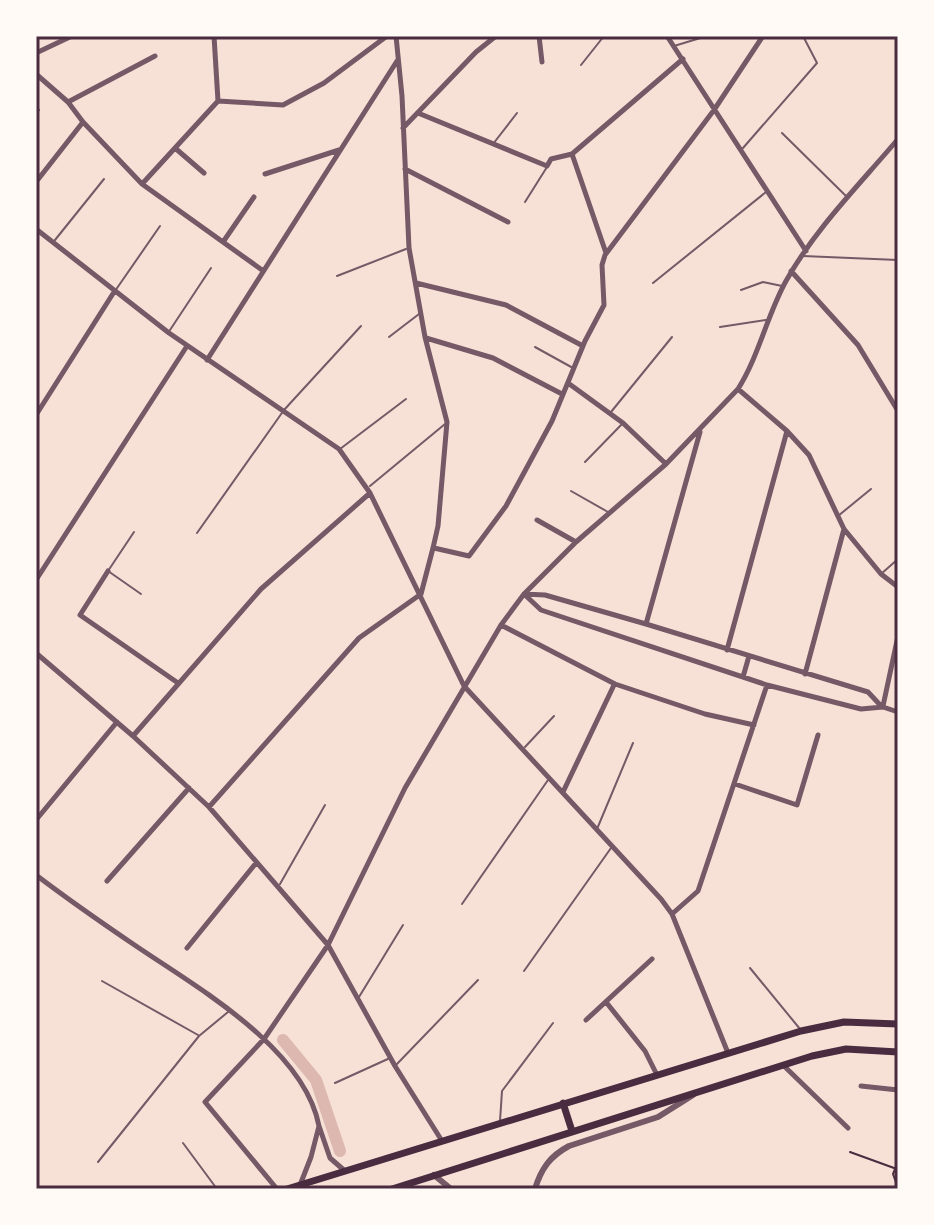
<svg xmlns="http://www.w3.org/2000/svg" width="934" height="1225" viewBox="0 0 934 1225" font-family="'Nunito Sans',sans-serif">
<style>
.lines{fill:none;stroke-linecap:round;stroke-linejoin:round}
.canal{stroke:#dcb8b0;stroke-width:12}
.path{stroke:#4a2c40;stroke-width:2}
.service{stroke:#755966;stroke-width:2}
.minor{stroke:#755966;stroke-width:5}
.tertiary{stroke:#755966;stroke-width:6}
.secondary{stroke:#4a2c40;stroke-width:7}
.neatline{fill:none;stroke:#4a2c40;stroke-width:3}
</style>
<rect width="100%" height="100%" fill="#f7e1d7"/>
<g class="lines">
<path class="canal" d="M 283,1040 L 316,1080 L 340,1151"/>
<path class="path" d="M 850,1152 L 894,1168
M 898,1162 L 893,1174 L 898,1188"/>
<path class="service" d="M 674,46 L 707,36
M 581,65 L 604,36
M 36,113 L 39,110
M 782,133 L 847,197
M 493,144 L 517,113
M 743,148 L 817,63 L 803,36
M 525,202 L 547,167
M 55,240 L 104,179
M 803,256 L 898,260
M 337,276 L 406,249
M 653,283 L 766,192
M 741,290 L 763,282 L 782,286
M 115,291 L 160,226
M 720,327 L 766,320
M 170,330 L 211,268
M 389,337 L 419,314
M 535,347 L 573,368
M 611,412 L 672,337
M 340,449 L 406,399
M 585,462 L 623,423
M 370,486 L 445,424
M 571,491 L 608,512
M 838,516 L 871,489
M 134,532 L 108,571 L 141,594
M 197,533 L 284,410 L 361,326
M 881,574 L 898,559
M 525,747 L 554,716
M 597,829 L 633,743
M 280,884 L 325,805
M 462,904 L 548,780
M 750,968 L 800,1029
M 524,971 L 611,848
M 102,981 L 198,1035
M 359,997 L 403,925
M 396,1065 L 478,980
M 335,1083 L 390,1058
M 500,1121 L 502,1091 L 553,1023
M 183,1143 L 217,1189
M 98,1162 L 199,1036 L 228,1012"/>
<path class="minor" d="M 214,36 L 218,101
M 539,36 L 542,62
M 667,36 L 806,251
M 36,53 L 72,36
M 36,74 L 68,102 L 83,122 L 142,184 L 262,270
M 218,101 L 283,105 L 324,83 L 387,36
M 68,102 L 155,56
M 418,113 L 547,166 L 551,159 L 572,154 L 683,59
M 403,128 L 476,52 L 496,36
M 175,148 L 204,173
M 572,154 L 606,253
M 405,169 L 508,222
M 265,174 L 339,150
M 36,182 L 83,122
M 142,184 L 218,101
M 36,229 L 169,333 L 339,449 L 370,493 L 464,686 L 661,899 L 672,914 L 728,1053
M 223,242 L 254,197
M 791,271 L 858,345 L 898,411
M 416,283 L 506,305 L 583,346
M 426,338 L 493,358 L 562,394
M 207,360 L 397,61
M 568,383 L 623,423 L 666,464
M 738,389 L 787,431 L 809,455 L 844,529 L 881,574 L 898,587
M 36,415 L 114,292
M 537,520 L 576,542
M 434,548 L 469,556 L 506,506 L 552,421 L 585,341 L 604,305 L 602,265 L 605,255 L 714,110 L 763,36
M 108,571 L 80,615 L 178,683
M 36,580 L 187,346
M 524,594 L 541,610 L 767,685 L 861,709 L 883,707 L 898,712
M 524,594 L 545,595 L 646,624 L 868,692 L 882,707
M 646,624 L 700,432
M 501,625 L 615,684 L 705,714 L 754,725
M 727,650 L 787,431
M 36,653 L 133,736 L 209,807 L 328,945 L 395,1066 L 442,1141
M 805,674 L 844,529
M 743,677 L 749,656
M 883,706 L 898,636
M 133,736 L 261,589 L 370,493
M 735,784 L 797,805 L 818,735
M 563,792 L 614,685
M 209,807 L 359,638 L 421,594 L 433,548 L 438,526 L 447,422 L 425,337 L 409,248 L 402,96 L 396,36
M 36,820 L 117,722
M 36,875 C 69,900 102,923 136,946 C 198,988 304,1048 319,1126
M 107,881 L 189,788
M 672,914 L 698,891 L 767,685
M 187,948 L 256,863
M 606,1002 L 645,1051 L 657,1075
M 586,1020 L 652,959
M 783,1065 L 848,1128
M 861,1086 L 898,1090
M 300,1185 L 311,1157 L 319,1126 L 330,1158 L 345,1171
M 277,1189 L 205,1102 L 264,1039 L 328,945 L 405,788 L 501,625 L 524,594 L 576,542 L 666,464 L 738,389 C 759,356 767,315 786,281 C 815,229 860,184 898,139"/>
<path class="tertiary" d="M 434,1175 L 451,1189
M 535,1189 C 541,1169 550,1156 569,1146 L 658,1117 L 693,1095"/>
<path class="secondary" d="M 563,1103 L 572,1131
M 287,1189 L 801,1031 L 844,1022 L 898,1024
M 392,1189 L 812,1056 L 846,1049 L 898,1052"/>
</g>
<rect width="934" height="1225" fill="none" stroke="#fffaf5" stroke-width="76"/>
<rect x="38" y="38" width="858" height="1149" class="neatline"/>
</svg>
